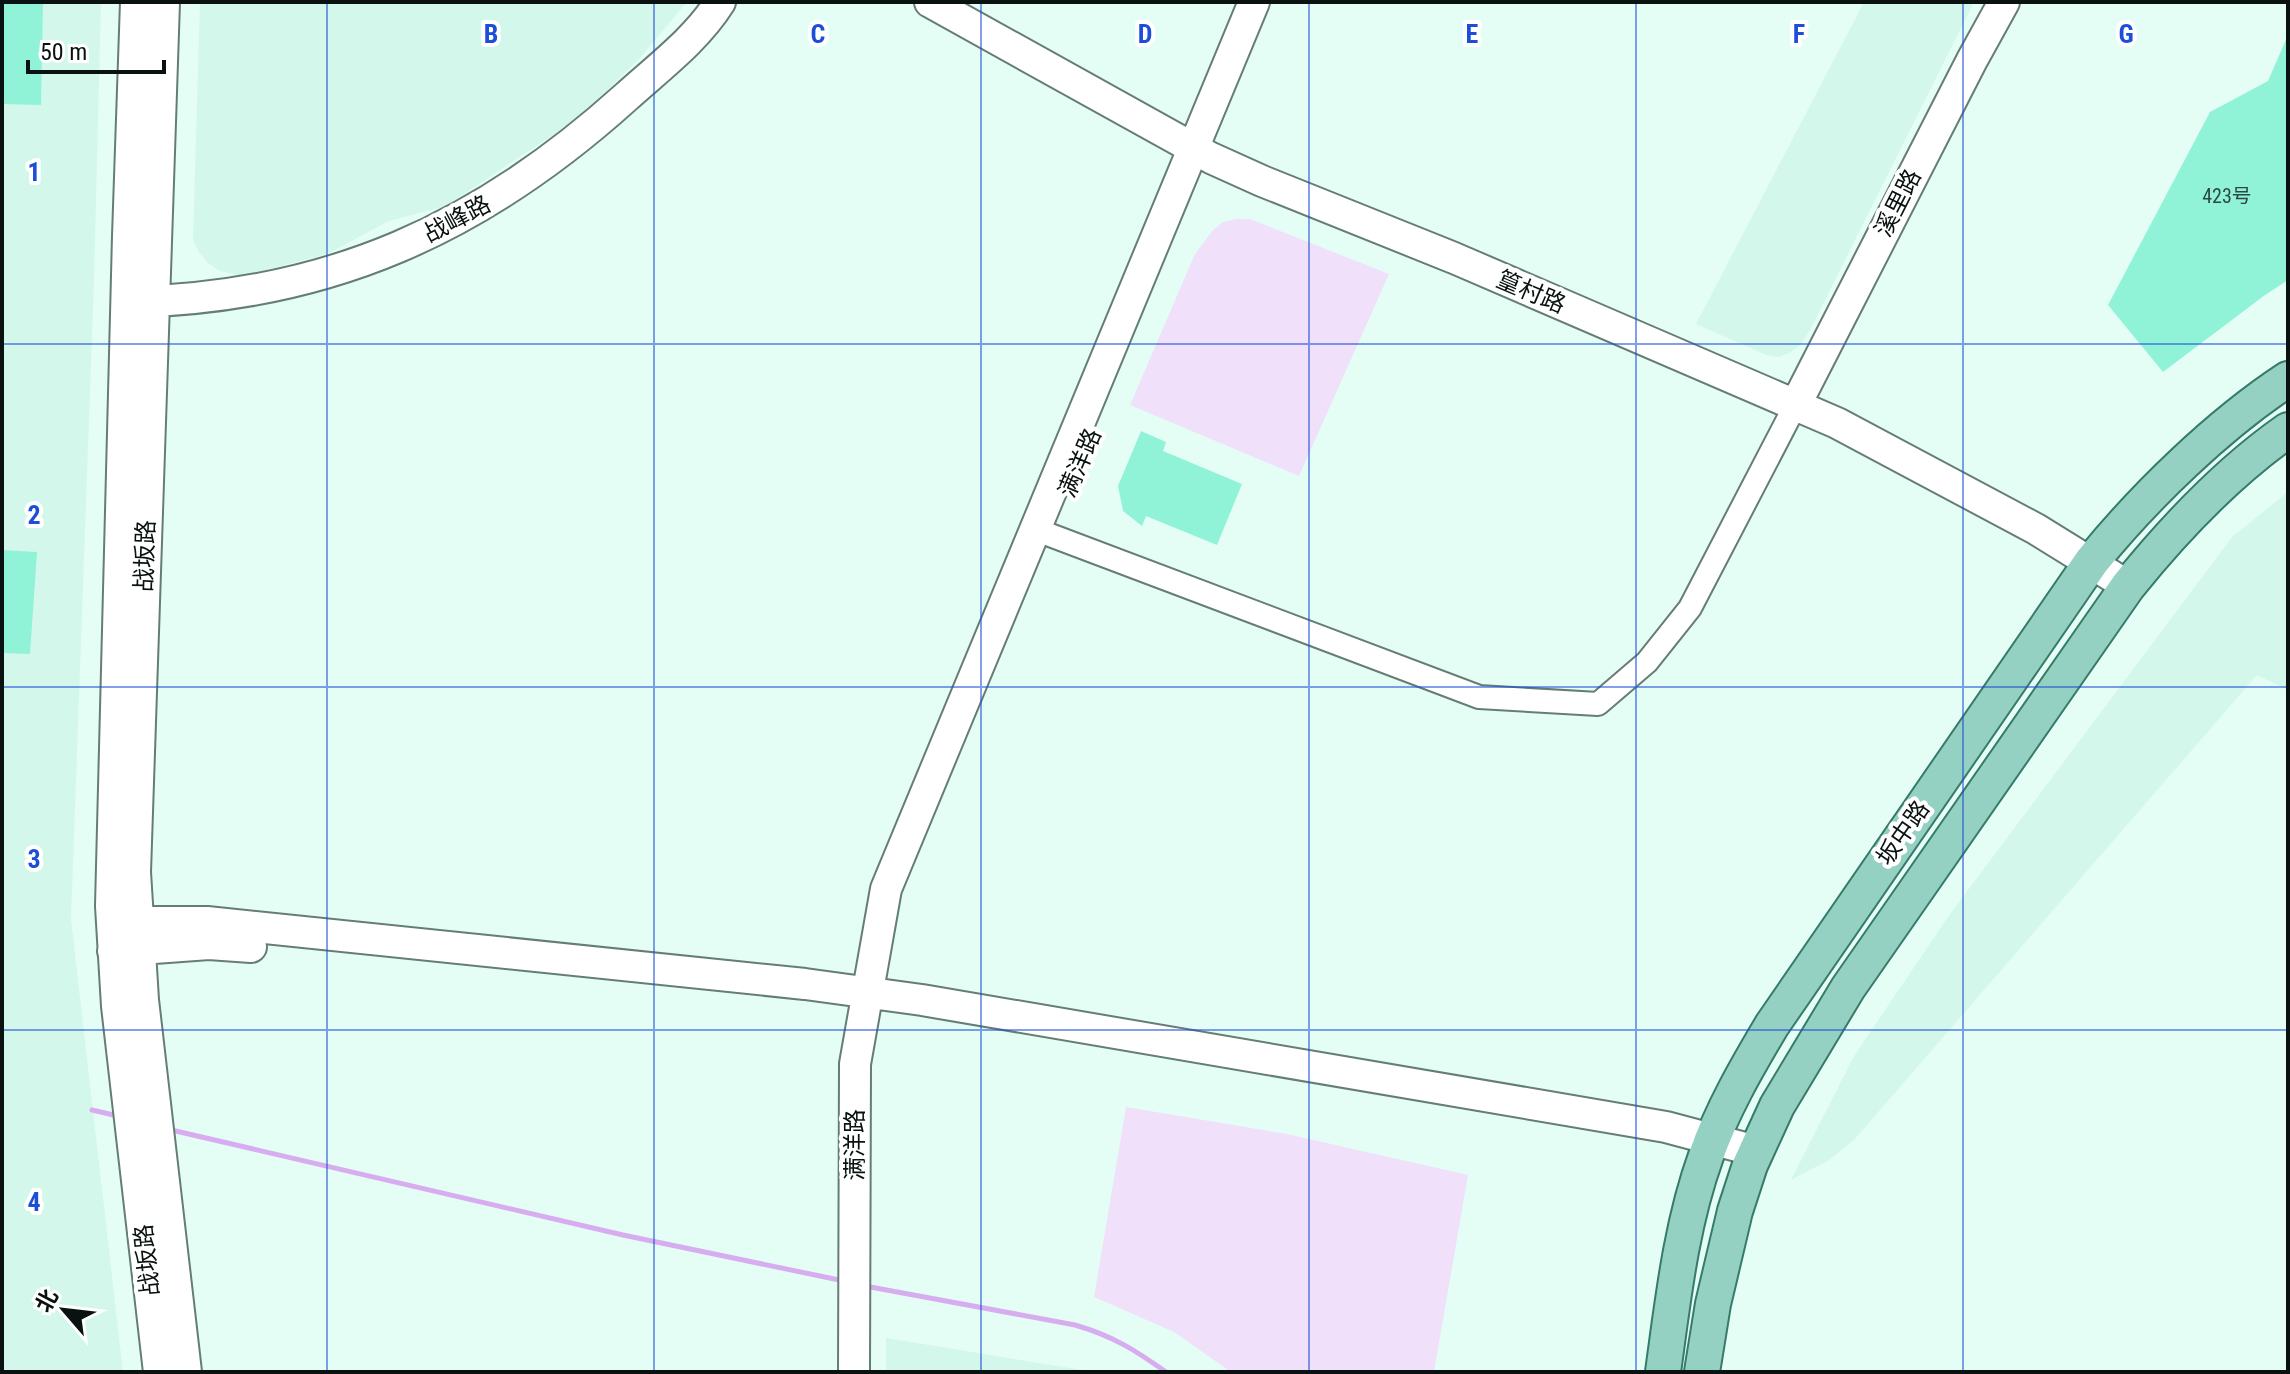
<svg xmlns="http://www.w3.org/2000/svg" width="2290" height="1374" viewBox="0 0 2290 1374" font-family="'Roboto Condensed','Noto Sans SC',sans-serif">
<style>
.built{fill:#d3f7eb}
.green{fill:#f0e0fa}
.lines{fill:none;stroke-linecap:round;stroke-linejoin:round}
.stream{stroke:#d7adf0;stroke-width:5}
.building{fill:#90f3d8}
.street-casing{stroke:#657d75;stroke-width:26}
.secondary-casing{stroke:#657d75;stroke-width:34}
.primary-casing{stroke:#367a69;stroke-width:38}
.street{stroke:#fff;stroke-width:22}
.secondary{stroke:#fff;stroke-width:30}
.primary{stroke:#95d1c2;stroke-width:34}
.grid{fill:none;stroke:#1d4ed8;stroke-width:2;stroke-opacity:0.55}
.labels{text-anchor:middle;dominant-baseline:central;stroke-width:8;stroke-linejoin:round;paint-order:stroke}
.number-label{font-size:20px;fill:#2b4a42}
.street-label{font-size:24px;fill:#091210;stroke:#fff}
.grid-label{font-size:26px;text-anchor:middle;font-weight:bold;fill:#1d4ed8;stroke:#fff;stroke-width:8;stroke-linejoin:round;paint-order:stroke}
</style>
<rect width="100%" height="100%" fill="#e4fef6"/>
<path class="built" d="M 2,2 L 101,2 L 94,280 L 71,919 L 123,1372 L 2,1372 Z
M 200,2 L 687,2 L 639,59 L 580,117 L 446,206 L 389,221 L 327,254 L 242,276 L 220,271 L 208,263 L 199,252 L 193,240 Z
M 1864,2 L 1974,2 L 1810,330 L 1800,345 L 1789,353 L 1779,357 L 1769,356 L 1696,324 Z
M 2288,492 L 2288,690 L 2257,675 L 1854,1140 L 1829,1160 L 1791,1180 L 1854,1056 L 1950,914 L 2232,537 Z
M 886,1338 L 1076,1369 L 1093,1372 L 886,1372 Z"/>
<path class="green" d="M 1236,219 L 1250,219 L 1389,274 L 1299,476 L 1130,405 L 1195,254 L 1213,230 L 1223,222 Z
M 1126,1107 L 1287,1134 L 1468,1175 L 1434,1372 L 1231,1372 L 1174,1332 L 1094,1297 Z"/>
<g class="lines">
<path class="stream" d="M 92,1110 L 118,1116
M 167,1129 L 623,1235 L 844,1281
M 865,1286 L 1075,1325 C 1113,1336 1135,1350 1166,1372"/>
</g>
<path class="building" d="M 2,2 L 43,2 L 41,105 L 2,104 Z
M 2288,35 L 2288,280 L 2265,295 L 2163,372 L 2108,305 L 2210,112 L 2268,81 Z
M 1141,431 L 1166,442 L 1163,451 L 1242,484 L 1217,545 L 1146,516 L 1142,526 L 1123,511 L 1118,486 Z
M 2,550 L 37,552 L 30,654 L 2,653 Z"/>
<g class="lines">
<g class="street-casing">
<path id="street" d="M 1050,535 L 1479,697 L 1598,704 L 1647,662 L 1690,608 L 1795,406"/>
</g>
<g class="secondary-casing">
<path id="secondary" d="M 136,2 L 128,236 L 111,906 L 117,1006 L 159,1372
M 164,2 L 135,872 L 143,1000 L 186,1372
M 930,2 L 1211,158 L 1262,181 L 1454,258 L 1837,423 L 2036,529 L 2128,586
M 132,302 C 330,297 481,228 626,97 C 659,67 696,40 720,2
M 1795,406 L 1972,60 L 2004,2
M 112,922 L 207,922 L 805,984 L 922,1000 L 1666,1127 L 1756,1151
M 113,951 L 209,944 L 251,947
M 854,1372 L 855,1064 L 886,889 L 1254,2"/>
</g>
<g class="primary-casing">
<path id="primary" d="M 1663,1372 C 1673,1300 1681,1225 1706,1156 C 1722,1110 1747,1067 1772,1025 L 2092,561 C 2145,496 2218,425 2288,379
M 1702,1372 L 1713,1304 L 1735,1211 L 1750,1165 L 1777,1106 L 1848,988 L 2128,586 C 2174,529 2228,472 2288,430"/>
</g>
<use href="#street" class="street"/>
<use href="#secondary" class="secondary"/>
<use href="#primary" class="primary"/>
</g>
<path class="grid" d="M 327,2 L 327,1372M 654,2 L 654,1372M 981,2 L 981,1372M 1309,2 L 1309,1372M 1636,2 L 1636,1372M 1963,2 L 1963,1372M 2,344 L 2288,344M 2,687 L 2288,687M 2,1030 L 2288,1030"/>
<g class="labels">
<g class="number-label">
<text x="2227" y="196">423号</text>
</g>
<g class="street-label">
<text transform="translate(1898 203) rotate(-63)">溪里路</text>
<text transform="translate(457 219) rotate(-28)">战峰路</text>
<text transform="translate(1531 292) rotate(23)">篁村路</text>
<text transform="translate(1080 463) rotate(-67)">满洋路</text>
<text transform="translate(145 556) rotate(-88)">战坂路</text>
<text transform="translate(1903 833) rotate(-55)">坂中路</text>
<text transform="translate(855 1145) rotate(-90)">满洋路</text>
<text transform="translate(147 1260) rotate(-96)">战坂路</text>
</g>
</g>
<g class="grid-label">
<text x="491" y="43">B</text>
<text x="818" y="43">C</text>
<text x="1145" y="43">D</text>
<text x="1472" y="43">E</text>
<text x="1799" y="43">F</text>
<text x="2126" y="43">G</text>
<text x="34" y="181">1</text>
<text x="34" y="524">2</text>
<text x="34" y="868">3</text>
<text x="34" y="1211">4</text>
</g>
<rect width="2290" height="1374" fill="none" stroke="#091210" stroke-width="8"/>
<g transform="translate(64 1310) rotate(298)" stroke="#ffffff" stroke-width="6" paint-order="stroke">
<path d="M0-6L14 30L0 20L-14 30Z" fill="#091210"/>
<text y="-12" font-size="22" font-weight="bold" text-anchor="middle" fill="#091210">北</text>
</g>
<path d="M28 60v12h136v-12" fill="none" stroke="#091210" stroke-width="4"/>
<text x="40" y="60" font-size="24" fill="#091210" stroke="#ffffff" stroke-width="6" paint-order="stroke">50 m</text>
</svg>
